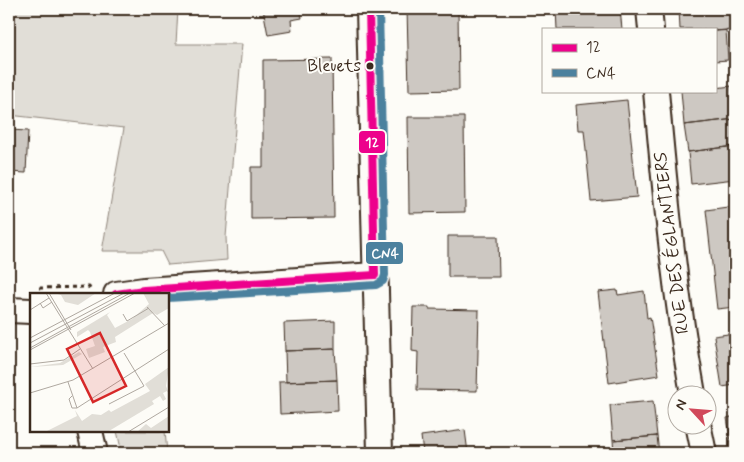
<svg xmlns="http://www.w3.org/2000/svg" width="744" height="462" viewBox="0 0 744 462" font-family="Mynerve,sans-serif">
<style>
.green{fill:#e1ded7;stroke:#8e847a}
.building{fill:#cdc8c2;stroke:#3b2a1e}
.lines{fill:none;stroke-linecap:round;stroke-linejoin:round}
.minor-casing{stroke:#3b2a1e;stroke-width:28}
.path{stroke:#3b2a1e;stroke-width:3;stroke-dasharray:4 4;stroke-linecap:butt}
.minor{stroke:#fdfcf7;stroke-width:24}
.bus-1-casing{stroke:#fdfcf7;stroke-width:11}
.bus-2-casing{stroke:#fdfcf7;stroke-width:11}
.bus-1{stroke:#ed028c;stroke-width:8}
.bus-2{stroke:#4c819e;stroke-width:8}
.bus-dot{fill:#3b2a1e;stroke:#fdfcf7;stroke-width:2}
.labels{text-anchor:middle;dominant-baseline:central;stroke-width:4;stroke-linejoin:round;paint-order:stroke}
.bus-label{font-size:17px;fill:#3b2a1e;stroke:#fdfcf7;text-anchor:end}
.street-label{font-size:18px;fill:#3b2a1e;stroke:#fdfcf7}
.inset-road{fill:none;stroke:#afa8a0;stroke-width:1}
.view{fill:#d62828;fill-opacity:0.15;stroke:#d62828;stroke-width:2.5}
.inset-edge{fill:none;stroke:#3b2a1e;stroke-width:2.5}
.line-badge{stroke:#fdfcf7;stroke-width:2}
.badge-label{font-size:14px;text-anchor:middle;font-weight:bold;fill:#fff}
</style>
<rect width="100%" height="100%" fill="#fdfcf7"/>
<filter id="ink" filterUnits="userSpaceOnUse"><feTurbulence type="fractalNoise" baseFrequency=".02" numOctaves="2"/><feDisplacementMap in="SourceGraphic" scale="10" xChannelSelector="R" yChannelSelector="G"/><feConvolveMatrix kernelMatrix="1 2 1 2 8 2 1 2 1" color-interpolation-filters="sRGB"/></filter>
<g filter="url(#ink)">
<path class="green" d="M 9,9 L 178,9 L 176,44 L 242,44 L 226,237 L 227,260 L 168,265 L 161,251 L 102,251 L 124,128 L 9,115 Z
M 117,431 L 165,431 L 167,453 L 122,453 Z"/>
<path class="building" d="M 263,9 L 300,9 L 302,18 L 291,20 L 292,31 L 268,35 Z
M 407,9 L 458,9 L 459,90 L 409,91 Z
M 556,9 L 620,9 L 622,29 L 557,29 Z
M 679,9 L 732,9 L 734,30 L 715,31 L 715,29 L 680,29 Z
M 726,30 L 728,60 L 715,61 L 715,31 Z
M 332,59 L 334,218 L 251,219 L 251,167 L 263,167 L 263,60 Z
M 732,86 L 735,119 L 684,125 L 681,91 L 715,91 L 715,88 Z
M 627,100 L 637,197 L 591,201 L 584,130 L 578,130 L 576,105 Z
M 408,117 L 464,117 L 465,212 L 409,213 Z
M 735,119 L 735,146 L 688,152 L 684,125 Z
M 9,130 L 28,131 L 26,173 L 9,172 Z
M 735,146 L 735,179 L 691,184 L 688,152 Z
M 735,206 L 735,307 L 717,309 L 706,210 Z
M 448,236 L 498,236 L 499,277 L 448,277 Z
M 617,290 L 618,295 L 644,291 L 647,318 L 650,317 L 659,375 L 609,383 L 598,292 Z
M 413,307 L 429,307 L 429,309 L 479,310 L 477,391 L 417,390 L 418,352 L 412,351 Z
M 335,321 L 335,349 L 285,351 L 284,323 Z
M 735,333 L 735,385 L 722,387 L 714,336 Z
M 335,349 L 337,380 L 286,382 L 285,351 Z
M 337,380 L 338,411 L 280,414 L 279,382 Z
M 653,401 L 657,436 L 613,440 L 610,405 Z
M 735,416 L 735,453 L 733,453 L 727,418 Z
M 465,430 L 468,453 L 423,453 L 421,436 Z
M 657,436 L 659,453 L 614,453 L 613,440 Z"/>
<g class="lines">
<g class="minor-casing">
<path id="minor" d="M 369,9 L 380,453
M 649,9 L 651,29
M 656,91 C 665,193 675,294 693,394
M 116,294 L 144,290 L 375,275
M 9,310 L 31,311
M 698,424 L 704,453
M 90,431 L 95,453"/>
</g>
<path class="path" d="M 39,288 L 89,287 L 92,292"/>
<use href="#minor" class="minor"/>
<g class="bus-1-casing">
<path id="bus-1" d="M 369,9 L 375,275
M 116,294 L 144,290 L 375,275"/>
</g>
<g class="bus-2-casing">
<path id="bus-2" d="M 168,298 L 376,285 L 383,281 L 385,275 L 379,9"/>
</g>
<use href="#bus-1" class="bus-1"/>
<use href="#bus-2" class="bus-2"/>
</g>
</g>
<circle class="bus-dot" cx="370" cy="66" r="4.5"/>
<g class="labels">
<g class="bus-label">
<text x="361" y="66">Bleuets</text>
</g>
<g class="street-label">
<text transform="translate(672 243) rotate(-97)">RUE DES ÉGLANTIERS</text>
</g>
</g>
<g transform="translate(30 293)">
<rect width="139" height="139" fill="#fdfcf7"/>
<path d="M 24,0 L 66,0 L 48,12 L 35,9 L 31,2 ZM 113,0 L 139,0 L 139,15 L 127,22 L 123,20 L 85,44 L 86,49 L 73,54 L 75,59 L 59,65 L 56,56 L 65,53 L 60,39 L 58,37 L 47,44 L 47,39 L 80,19 L 77,22 L 85,35 L 102,26 L 119,11 ZM 49,59 L 52,61 L 33,72 L 0,74 L 30,70 ZM 139,74 L 136,93 L 139,101 L 137,98 L 133,100 L 136,106 L 133,108 L 130,103 L 122,108 L 124,111 L 79,138 L 15,139 L 47,123 L 45,117 L 52,128 L 62,121 L 71,122 L 79,117 L 81,119 L 120,98 L 115,91 ZM 139,123 L 139,139 L 107,139 L 116,131 L 121,135 Z" fill="#e1ded7"/>
<path class="inset-road" d="M 16,0 L 63,76M 19,0 L 41,37M 10,10 L 13,15 L 22,9M 117,14 L 135,33M 0,17 L 19,5M 93,21 L 97,28 L 119,15M 0,45 L 85,0M 0,50 L 94,0M 0,55 L 100,0M 0,57 L 105,0M 0,71 L 34,67 L 50,56M 38,89 L 47,115M 0,100 L 43,87 L 139,30M 42,103 L 39,106 L 42,115 L 47,115M 79,111 L 114,93 L 94,60M 47,115 L 139,56M 98,139 L 139,114"/>
<path class="view" d="M 70,40 L 96,93 L 63,109 L 37,56 Z"/>
<rect width="139" height="139" class="inset-edge"/>
</g>
<g class="line-badge">
<rect x="358" y="130" width="28" height="24" rx="5" fill="#ed028c"/>
<rect x="365" y="241" width="39" height="24" rx="5" fill="#4c819e"/>
</g>
<g class="badge-label">
<text x="372" y="147">12</text>
<text x="385" y="258">CN4</text>
</g>
<rect width="744" height="462" fill="none" stroke="#fdfcf7" stroke-width="30"/>
<rect x="15" y="15" width="714" height="432" fill="none" stroke="#3b2a1e" stroke-width="2" filter="url(#ink)"/>
<rect x="542" y="28" width="175" height="65" fill="#fdfcf7" stroke="#afa8a0"/>
<rect x="552" y="44" width="25" height="8" fill="#ed028c" stroke="#afa8a0"/>
<text x="586" y="52" font-size="15" fill="#3b2a1e">12</text>
<rect x="552" y="69" width="25" height="8" fill="#4c819e" stroke="#afa8a0"/>
<text x="586" y="78" font-size="15" fill="#3b2a1e">CN4</text>
<g transform="translate(692 410) rotate(296)"><circle r="24" fill="#fdfcf7" stroke="#afa8a0"/>
<path d="M0-4L9 19L0 12L-9 19Z" fill="#d1495b"/>
<text y="-8" font-size="14" font-weight="bold" text-anchor="middle" fill="#3b2a1e">N</text>
</g>
</svg>
